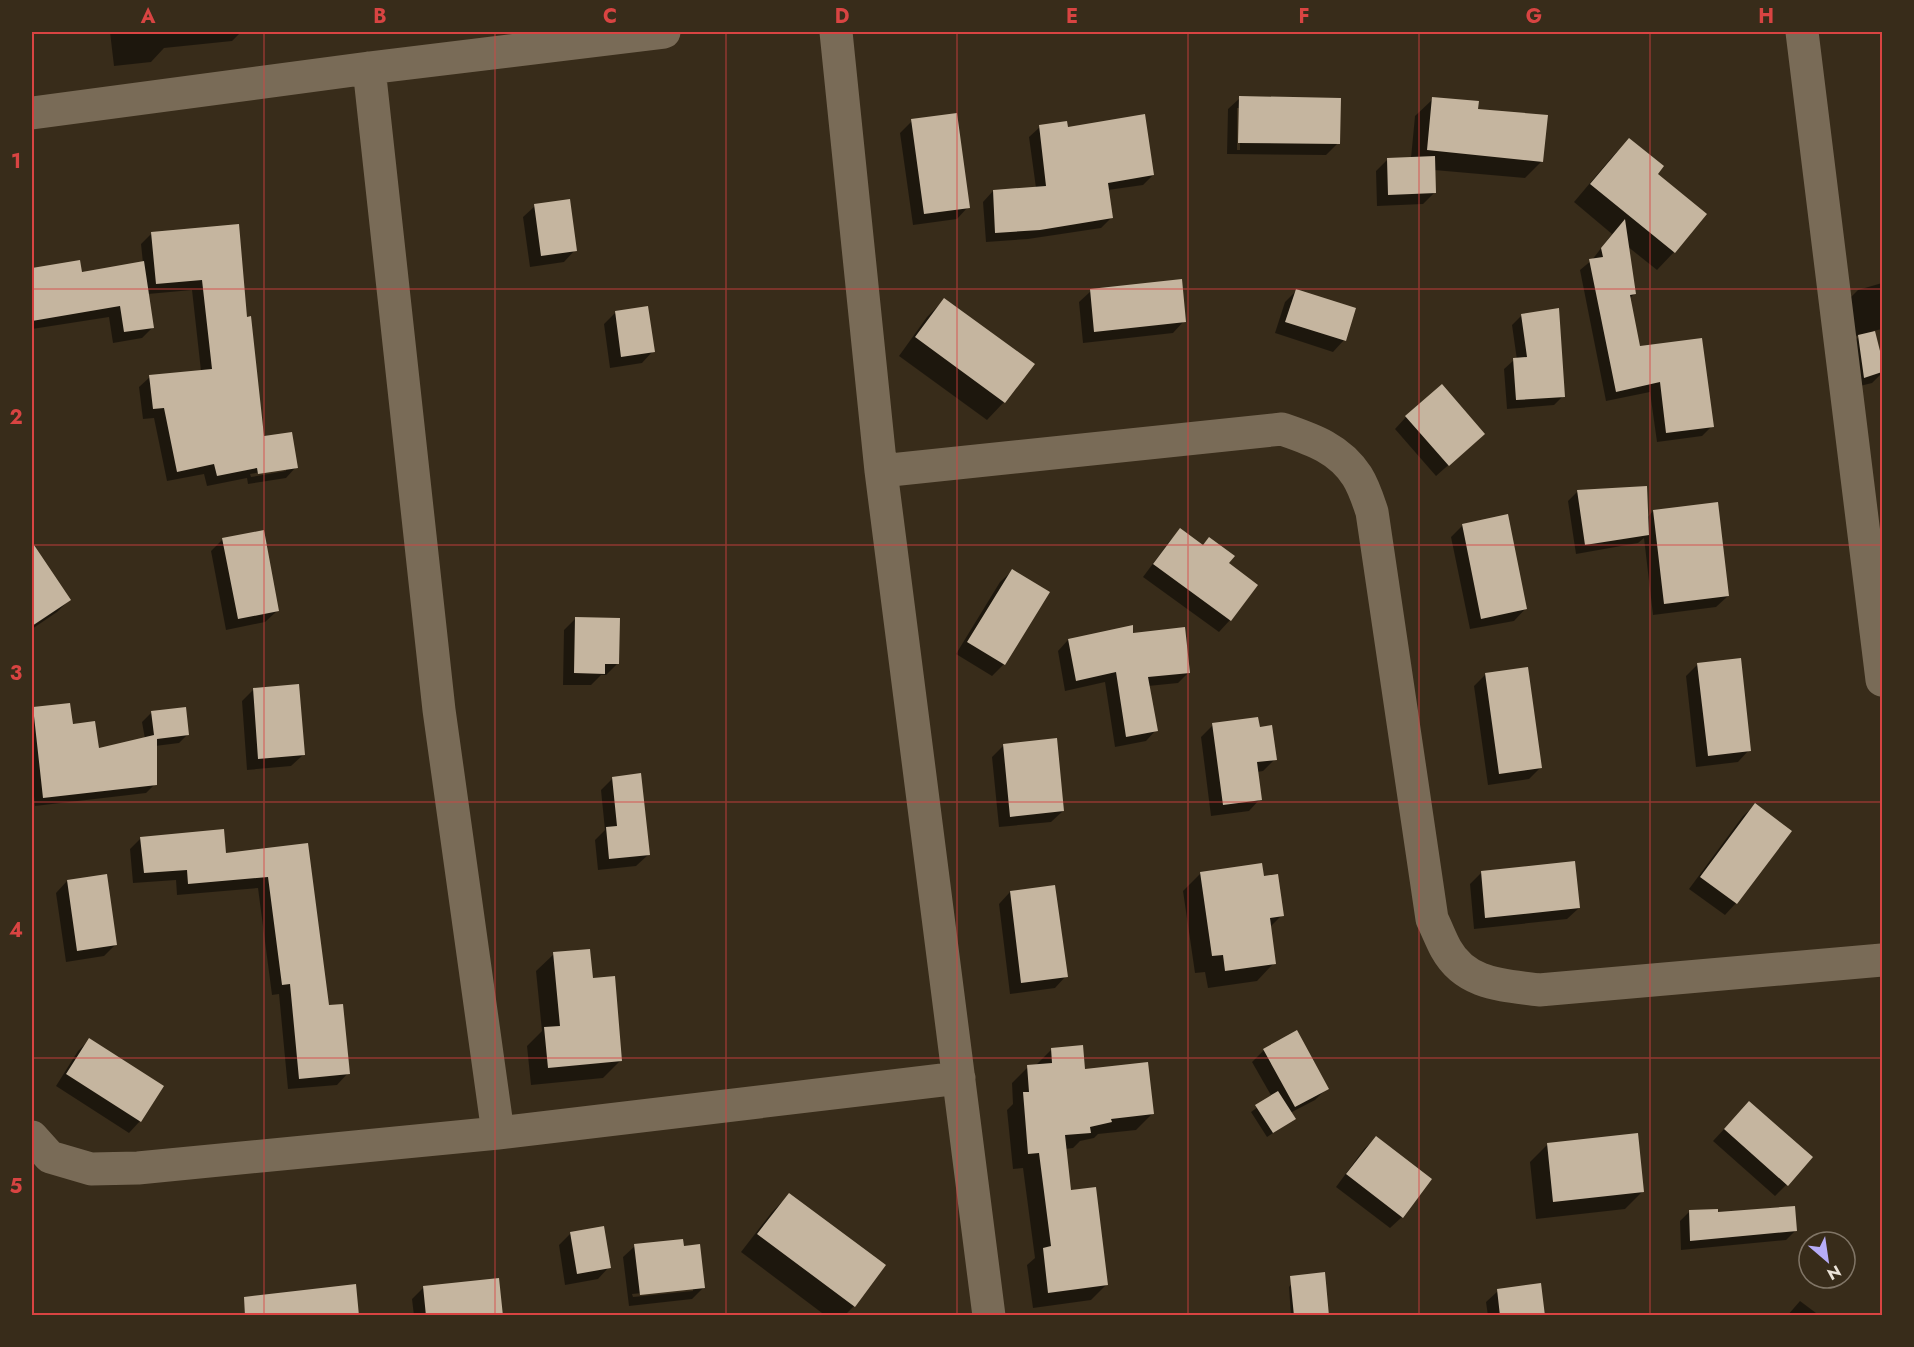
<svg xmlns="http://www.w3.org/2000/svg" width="1914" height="1347" viewBox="0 0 1914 1347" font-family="Jost,sans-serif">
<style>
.shadow{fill:#0007;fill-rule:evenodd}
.building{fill:#c5b59f}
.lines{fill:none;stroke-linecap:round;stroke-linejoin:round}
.minor{stroke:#796b57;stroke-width:33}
.grid{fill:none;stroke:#d94442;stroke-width:1.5;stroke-opacity:0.55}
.neatline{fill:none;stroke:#d94442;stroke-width:2}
.grid-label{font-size:20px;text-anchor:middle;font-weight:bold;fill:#d94442}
</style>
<rect width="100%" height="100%" fill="#382c1a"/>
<path class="shadow" d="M 110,32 L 241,32 L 232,41 L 164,48 L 151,62 L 114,66 Z
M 1240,98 L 1338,143 L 1326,155 L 1227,154 L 1228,109 ZM 1237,108 L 1240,108 L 1240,150 L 1237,150 Z
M 1433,99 L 1477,111 L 1542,161 L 1525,178 L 1434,170 L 1434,193 L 1423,204 L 1377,206 L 1376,171 L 1388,159 L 1411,158 L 1415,116 Z
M 912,121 L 968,207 L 957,219 L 913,225 L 900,133 Z
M 1040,127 L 1067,129 L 1153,175 L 1143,185 L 1108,190 L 1111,218 L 1101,228 L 1028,239 L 986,242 L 983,202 L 993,191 L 1036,188 L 1029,137 Z
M 1629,140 L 1656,174 L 1705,215 L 1674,252 L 1657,270 L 1627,246 L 1634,294 L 1629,299 L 1639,348 L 1712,426 L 1702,436 L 1657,442 L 1650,392 L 1606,401 L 1580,270 L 1592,260 L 1612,234 L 1574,202 L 1612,157 Z
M 535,206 L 575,250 L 564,262 L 530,267 L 523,217 Z
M 152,233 L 246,318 L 263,438 L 296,467 L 286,478 L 248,484 L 247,478 L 207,486 L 204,474 L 167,481 L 154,418 L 143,419 L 139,387 L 150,377 L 201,371 L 192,290 L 148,294 L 153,327 L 142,338 L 113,343 L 109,317 L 32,329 L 32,269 L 79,262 L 81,274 L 143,263 L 141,244 ZM 286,468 L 286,471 L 251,477 L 250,474 Z
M 1882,283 L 1882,329 L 1873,331 L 1882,365 L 1882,373 L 1872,383 L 1852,388 L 1847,348 L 1861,335 L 1850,337 L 1842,306 L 1858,290 Z
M 1091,291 L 1184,321 L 1173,333 L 1083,343 L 1079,302 Z
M 1296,291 L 1344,340 L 1333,352 L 1275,333 L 1285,302 Z
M 944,300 L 1033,364 L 1004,402 L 987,420 L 899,356 L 927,317 Z
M 615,313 L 653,351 L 642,363 L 610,368 L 604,324 Z
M 1522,315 L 1563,396 L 1554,405 L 1507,409 L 1504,369 L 1514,360 L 1517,360 L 1512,325 Z
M 1406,417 L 1471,445 L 1436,476 L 1395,429 Z
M 1645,488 L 1647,518 L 1653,511 L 1728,596 L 1716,607 L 1653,615 L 1644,538 L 1638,543 L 1576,554 L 1568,501 L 1577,492 Z
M 1463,525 L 1525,609 L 1514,621 L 1470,629 L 1451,537 Z
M 1180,530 L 1202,546 L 1209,539 L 1230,620 L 1219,632 L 1143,577 L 1169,542 Z
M 223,539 L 277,611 L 265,622 L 226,630 L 211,551 Z
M 32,544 L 69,600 L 57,612 L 32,629 Z
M 1012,571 L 1048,592 L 1004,664 L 992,676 L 956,654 L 1000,582 Z
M 575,619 L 617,664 L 606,675 L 601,675 L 591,685 L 563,685 L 564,630 Z
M 1132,634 L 1189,672 L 1178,683 L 1148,686 L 1156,730 L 1146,741 L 1115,747 L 1105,682 L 1065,691 L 1058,651 L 1068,640 Z
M 1698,664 L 1749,750 L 1738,762 L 1696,767 L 1686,676 Z
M 1486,674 L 1540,768 L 1529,779 L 1488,785 L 1474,686 Z
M 254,689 L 303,755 L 291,766 L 247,770 L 242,701 Z
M 33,708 L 71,726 L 98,750 L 145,739 L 142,722 L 151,713 L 188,734 L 179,743 L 155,746 L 155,784 L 146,793 L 35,806 L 32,778 L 32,710 Z
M 1213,725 L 1258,729 L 1275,759 L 1263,771 L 1257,772 L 1260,799 L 1249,811 L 1211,816 L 1201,737 Z
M 1004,745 L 1063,811 L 1051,822 L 999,827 L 992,757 Z
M 613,778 L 648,855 L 636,866 L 598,870 L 595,840 L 605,830 L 601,790 Z
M 1755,805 L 1790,831 L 1736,903 L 1725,915 L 1689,889 L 1743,816 Z
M 141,838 L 225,855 L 306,844 L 328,1007 L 348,1073 L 337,1085 L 288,1089 L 279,994 L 272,995 L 258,888 L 177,895 L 176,880 L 133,883 L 130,849 Z
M 1201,873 L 1262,878 L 1282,915 L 1269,928 L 1274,963 L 1257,981 L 1208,988 L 1205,972 L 1195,973 L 1183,891 Z
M 1481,873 L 1579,908 L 1567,919 L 1474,929 L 1470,884 Z
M 67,881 L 116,944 L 104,956 L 66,962 L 56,893 Z
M 1010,892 L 1066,976 L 1055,988 L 1010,994 L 999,904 Z
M 554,954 L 591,980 L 621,1060 L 603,1078 L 531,1085 L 527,1046 L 542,1031 L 536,971 Z
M 89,1040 L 140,1121 L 129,1133 L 56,1086 L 78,1051 Z
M 1051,1050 L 1152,1114 L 1136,1130 L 1098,1134 L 1094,1138 L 1080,1141 L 1073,1148 L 1065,1149 L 1069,1191 L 1107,1284 L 1091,1300 L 1033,1308 L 1027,1265 L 1035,1258 L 1023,1168 L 1013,1169 L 1007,1110 L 1013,1104 L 1012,1083 L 1028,1067 L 1035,1066 Z
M 1264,1050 L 1327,1088 L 1315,1100 L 1290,1113 L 1294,1119 L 1267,1137 L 1251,1112 L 1272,1097 L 1252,1062 Z
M 1738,1114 L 1787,1184 L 1775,1196 L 1713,1141 Z
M 1376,1138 L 1402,1217 L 1390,1228 L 1336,1187 L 1364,1149 Z
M 1547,1145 L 1643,1191 L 1625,1209 L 1536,1219 L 1530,1162 Z
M 789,1195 L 854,1306 L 844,1316 L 826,1316 L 741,1252 L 772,1212 Z
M 1690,1211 L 1717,1214 L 1795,1231 L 1786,1240 L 1681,1250 L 1680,1221 Z
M 571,1233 L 609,1267 L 598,1279 L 565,1285 L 559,1245 Z
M 635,1246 L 704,1287 L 692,1299 L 629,1306 L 623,1257 ZM 693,1288 L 693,1291 L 633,1297 L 632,1294 Z
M 1299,1276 L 1328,1315 L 1352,1313 L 1353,1316 L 1291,1316 L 1289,1287 Z
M 424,1287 L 501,1316 L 414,1316 L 412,1299 Z
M 1498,1291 L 1543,1316 L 1488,1316 L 1486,1302 Z
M 1800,1301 L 1820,1316 L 1787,1316 Z"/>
<path class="building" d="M 1239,96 L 1341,98 L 1340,144 L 1238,143 Z
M 1432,97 L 1479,101 L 1478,109 L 1548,115 L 1543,162 L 1427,150 Z
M 957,113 L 970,208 L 924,214 L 911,119 Z
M 1145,114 L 1154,175 L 1108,183 L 1113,218 L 1040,230 L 995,233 L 993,190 L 1046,186 L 1039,125 L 1067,121 L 1068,127 Z
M 1629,138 L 1664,166 L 1658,174 L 1707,214 L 1675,253 L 1590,184 Z
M 1435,156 L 1436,193 L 1388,195 L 1387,158 Z
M 570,199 L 577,251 L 541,256 L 534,204 Z
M 1625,219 L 1636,294 L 1630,295 L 1640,346 L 1702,338 L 1714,427 L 1666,433 L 1660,382 L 1616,392 L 1589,259 L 1603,257 L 1601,248 Z
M 239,224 L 247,317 L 251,316 L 264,436 L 292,432 L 298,468 L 258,474 L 257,468 L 217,476 L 214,464 L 177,472 L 164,408 L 153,409 L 149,375 L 212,369 L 202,280 L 156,284 L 151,232 Z
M 80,260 L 82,272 L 144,261 L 154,328 L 124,332 L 120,306 L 32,321 L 32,268 Z
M 1182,279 L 1186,322 L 1094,332 L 1090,289 Z
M 1296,289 L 1356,308 L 1346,341 L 1285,322 Z
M 944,298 L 1035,364 L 1005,403 L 915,337 Z
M 648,306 L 655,352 L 621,357 L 615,311 Z
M 1559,308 L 1565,397 L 1516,400 L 1513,358 L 1527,357 L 1521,314 Z
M 1875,331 L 1882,359 L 1882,372 L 1864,378 L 1858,335 Z
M 1442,384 L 1485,434 L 1449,466 L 1405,416 Z
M 1647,486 L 1649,535 L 1585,545 L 1577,490 Z
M 1718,502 L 1729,596 L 1664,604 L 1653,510 Z
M 1508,514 L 1527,609 L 1481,619 L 1462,524 Z
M 1180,528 L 1203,545 L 1209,537 L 1235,556 L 1229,563 L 1258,585 L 1231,621 L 1153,564 Z
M 264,530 L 279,611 L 238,619 L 222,538 Z
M 32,542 L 71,600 L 32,626 Z
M 1012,569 L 1050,592 L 1005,665 L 967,642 Z
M 575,617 L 620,618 L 619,664 L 605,664 L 605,674 L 574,673 Z
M 1133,625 L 1133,633 L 1185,627 L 1190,673 L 1148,677 L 1158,731 L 1126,737 L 1116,672 L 1076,681 L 1068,639 Z
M 1741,658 L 1751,751 L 1708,756 L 1697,663 Z
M 1528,667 L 1542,768 L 1499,774 L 1485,673 Z
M 299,684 L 305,755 L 258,759 L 253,688 Z
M 70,703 L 73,724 L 95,721 L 99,748 L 154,735 L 151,711 L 186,707 L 189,735 L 157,739 L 157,785 L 43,798 L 33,707 Z
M 1258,717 L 1260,727 L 1272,725 L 1277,760 L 1257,762 L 1262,800 L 1223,805 L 1212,723 Z
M 1057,738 L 1064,811 L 1010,817 L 1003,744 Z
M 641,773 L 650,855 L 609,859 L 606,827 L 617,826 L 612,777 Z
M 1755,803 L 1792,831 L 1737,904 L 1700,877 Z
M 224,829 L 226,853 L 308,843 L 329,1005 L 343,1004 L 350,1074 L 299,1079 L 290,984 L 282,985 L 268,877 L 188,884 L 187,870 L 144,873 L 140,837 Z
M 1575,861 L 1580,908 L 1485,918 L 1481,871 Z
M 1262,863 L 1264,876 L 1278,874 L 1284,916 L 1270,918 L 1276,964 L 1225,971 L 1223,955 L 1212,956 L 1200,872 Z
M 107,874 L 117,945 L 77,951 L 67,880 Z
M 1055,885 L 1068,977 L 1021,983 L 1010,891 Z
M 590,949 L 593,978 L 615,976 L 622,1061 L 548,1068 L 544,1027 L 560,1026 L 553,952 Z
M 1297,1030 L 1329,1089 L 1295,1107 L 1263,1049 Z
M 89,1038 L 164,1086 L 141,1122 L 66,1074 Z
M 1083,1045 L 1085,1069 L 1148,1062 L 1154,1114 L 1111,1119 L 1112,1122 L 1090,1127 L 1091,1133 L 1065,1135 L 1071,1190 L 1096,1187 L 1108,1285 L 1048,1293 L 1043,1248 L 1051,1246 L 1039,1153 L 1028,1154 L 1023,1092 L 1029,1092 L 1027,1065 L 1052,1063 L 1051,1048 Z
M 1278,1091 L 1296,1119 L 1273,1133 L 1255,1105 Z
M 1749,1101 L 1813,1157 L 1788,1186 L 1724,1129 Z
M 1638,1133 L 1644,1192 L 1553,1202 L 1547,1143 Z
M 1376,1136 L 1432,1179 L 1403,1218 L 1346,1174 Z
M 789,1193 L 886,1265 L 855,1307 L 757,1234 Z
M 1795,1206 L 1797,1231 L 1690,1241 L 1689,1210 L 1718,1209 L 1718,1212 Z
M 604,1226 L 611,1268 L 577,1274 L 570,1232 Z
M 683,1239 L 684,1246 L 700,1244 L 705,1288 L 640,1295 L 634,1244 Z
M 1325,1272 L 1329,1316 L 1294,1316 L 1290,1276 Z
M 499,1278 L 503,1316 L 426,1316 L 423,1286 Z
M 1541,1283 L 1545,1316 L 1500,1316 L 1497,1289 Z
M 356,1284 L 359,1316 L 245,1316 L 244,1297 Z"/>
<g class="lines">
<path class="minor" d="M 836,32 L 881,471 L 989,1316
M 1802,32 L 1882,680
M 369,68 L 439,710 L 498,1133
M 32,113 L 369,68 L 664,32
M 881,471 L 1282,429 C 1311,439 1339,448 1357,476 C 1364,487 1368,500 1372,512 L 1432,919 C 1437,929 1441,940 1446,949 C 1466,985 1503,985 1539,990 L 1882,960
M 32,1137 L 50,1157 L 91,1169 L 138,1168 L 498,1133 L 959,1078"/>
</g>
<path class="grid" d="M 264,32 L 264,1316M 495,32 L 495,1316M 726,32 L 726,1316M 957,32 L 957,1316M 1188,32 L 1188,1316M 1419,32 L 1419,1316M 1650,32 L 1650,1316M 32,289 L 1882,289M 32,545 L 1882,545M 32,802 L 1882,802M 32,1058 L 1882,1058"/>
<rect width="1914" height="1347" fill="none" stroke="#382c1a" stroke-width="66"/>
<g transform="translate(1827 1260) rotate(151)"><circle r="28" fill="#382c1a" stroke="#807566" stroke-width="1.5"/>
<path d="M0-4.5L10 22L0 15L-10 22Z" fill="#b6acf8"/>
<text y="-9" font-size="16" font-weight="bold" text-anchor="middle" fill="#ebe3d8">N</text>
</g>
<rect x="33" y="33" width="1848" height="1281" class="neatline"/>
<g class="grid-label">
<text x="148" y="23">A</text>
<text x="380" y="23">B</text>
<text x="610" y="23">C</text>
<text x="842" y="23">D</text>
<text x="1072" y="23">E</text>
<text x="1304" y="23">F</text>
<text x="1534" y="23">G</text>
<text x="1766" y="23">H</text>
<text x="16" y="168">1</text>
<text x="16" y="424">2</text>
<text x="16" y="680">3</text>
<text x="16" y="937">4</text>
<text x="16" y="1193">5</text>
</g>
</svg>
